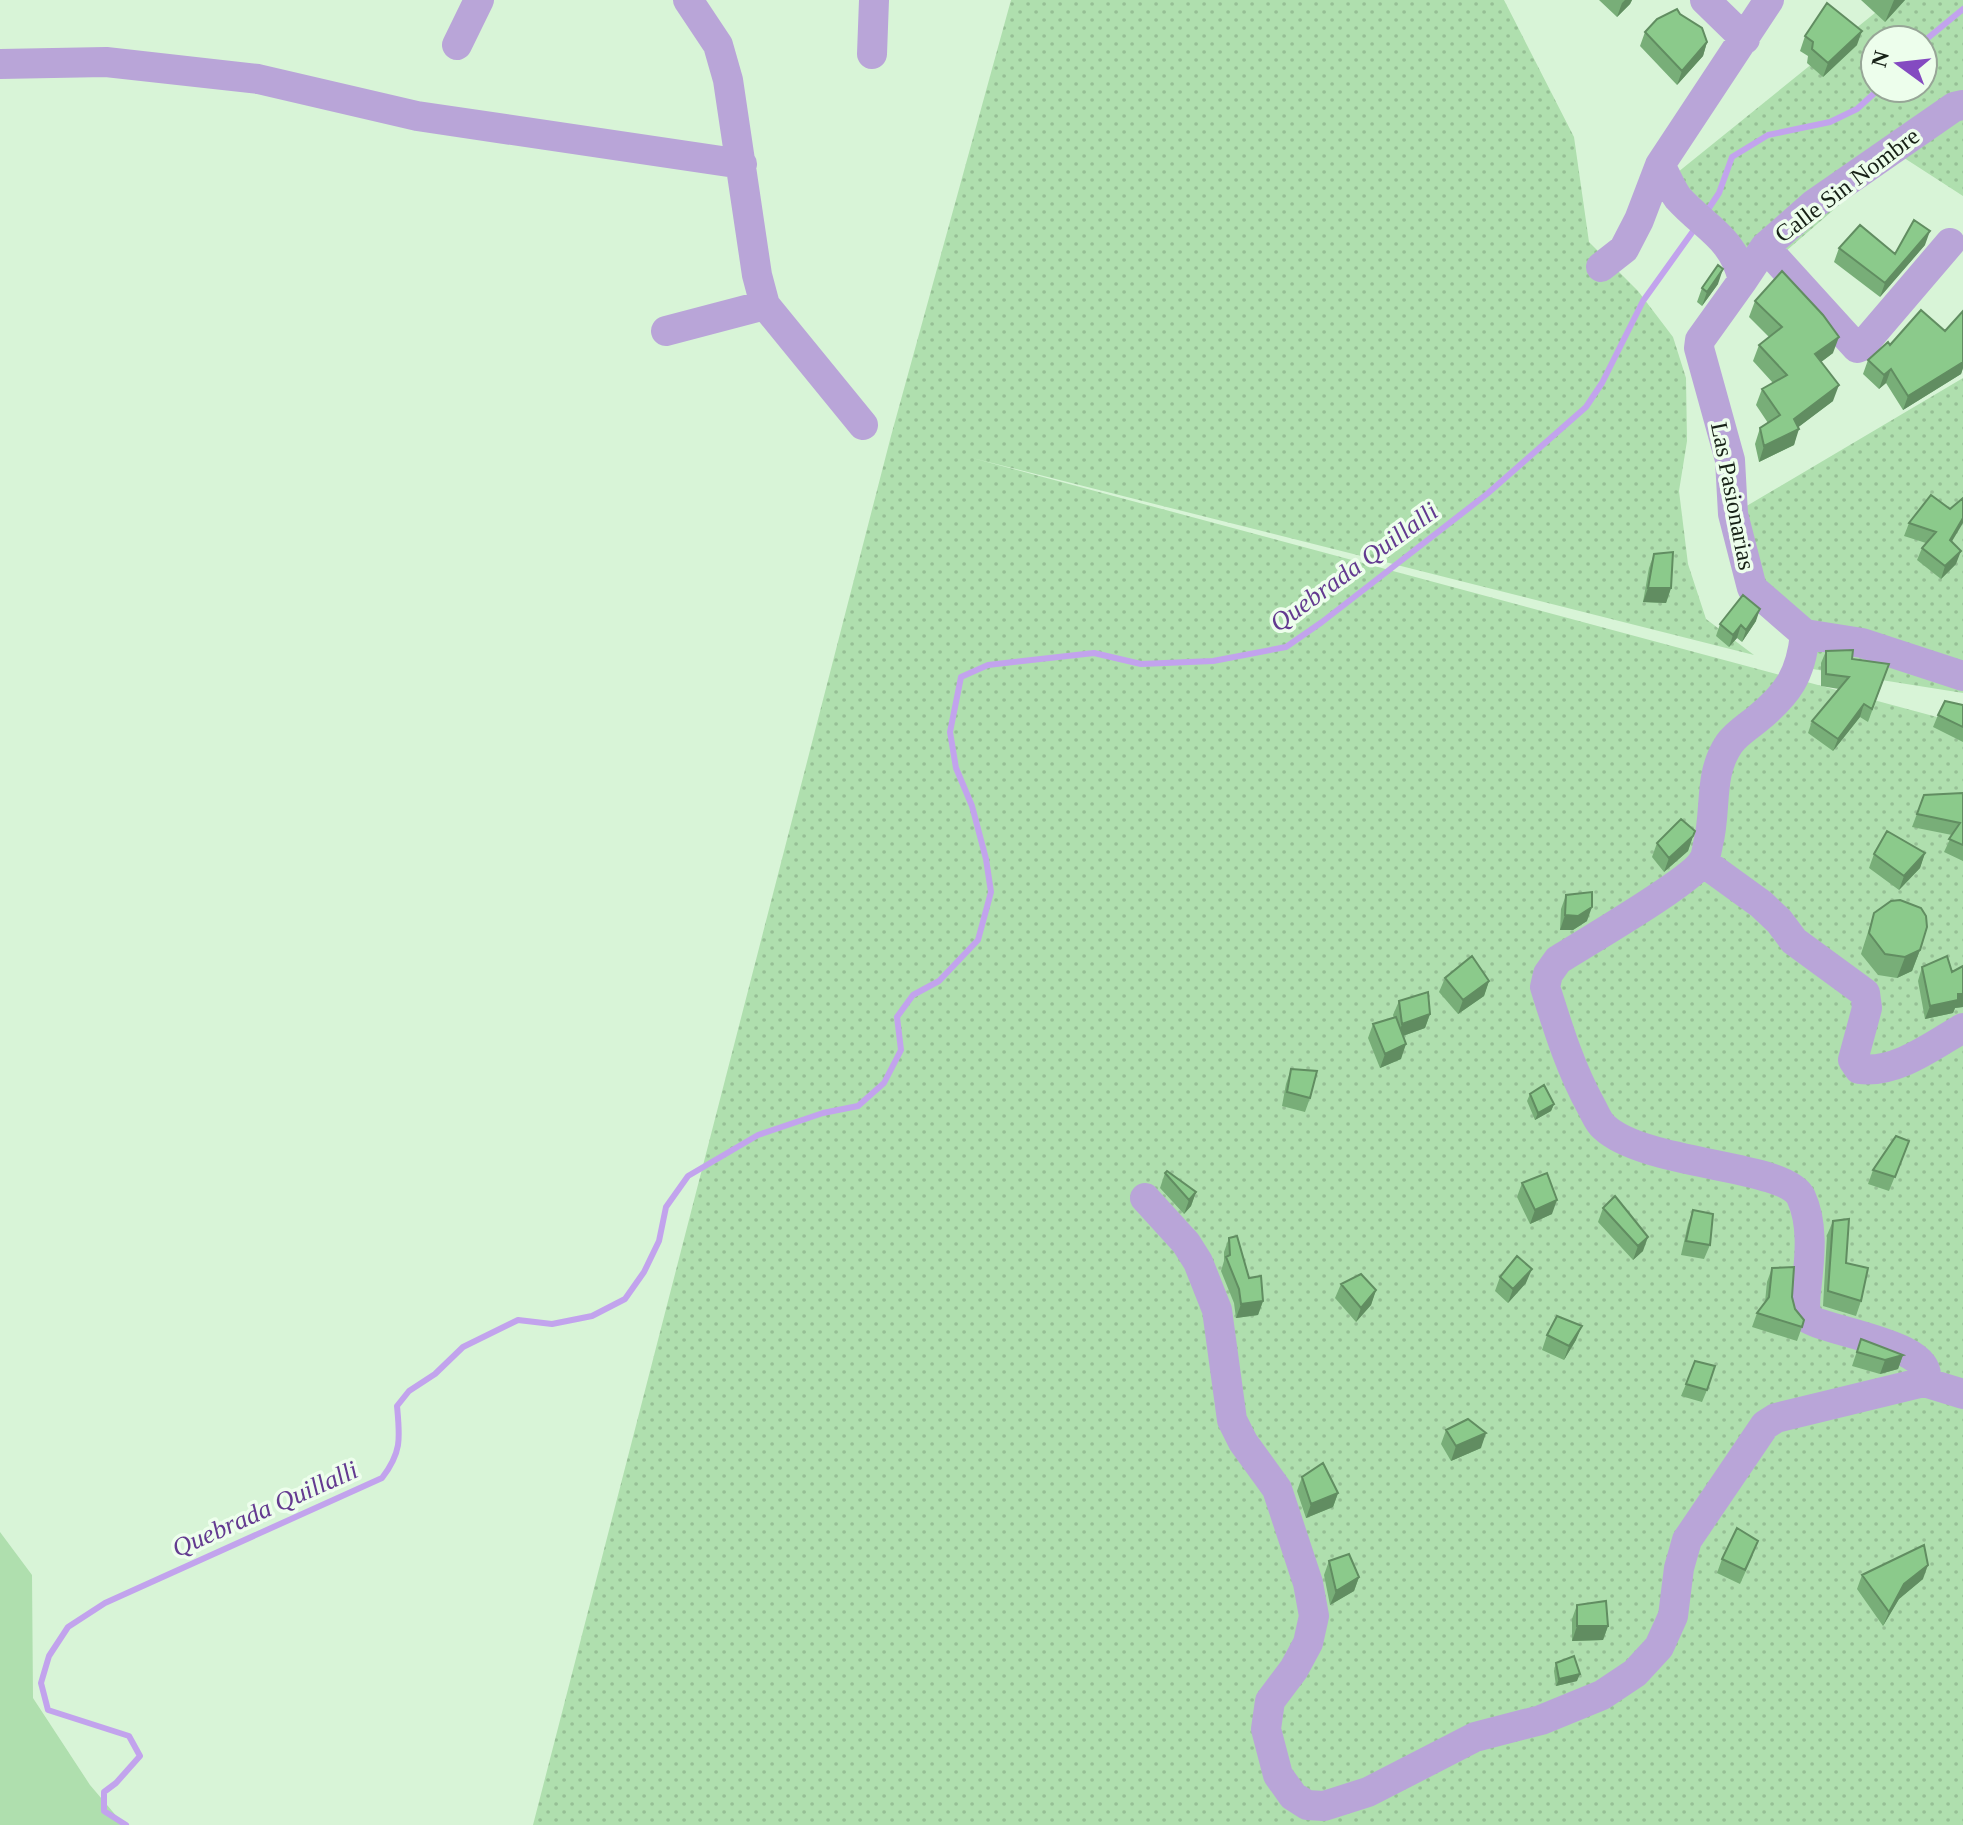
<svg xmlns="http://www.w3.org/2000/svg" width="1963" height="1825" viewBox="0 0 1963 1825" font-family="Georgia,serif">
<style>
.grass{fill:url(#grass-dots);fill-rule:evenodd}
.green{fill:#afdfae}
.lines{fill:none;stroke-linecap:round;stroke-linejoin:round}
.stream{stroke:#c2a3ed;stroke-width:6}
.minor{stroke:#b9a5d8;stroke-width:30}
.wall{fill:#78ae78}
.shaded-wall{fill:#618d61}
.building{fill:#8bca8b;stroke:#618d61;stroke-width:2}
.labels{text-anchor:middle;dominant-baseline:central;stroke-width:7;stroke-linejoin:round;paint-order:stroke}
.street-label{font-size:24px;fill:#172117;stroke:#edfeec}
.water-label{font-size:26px;font-style:italic;fill:#633a90;stroke:#edfeec}
</style>
<defs>
<pattern id="grass-dots" width="8" height="8" patternUnits="userSpaceOnUse" patternTransform="scale(2)"><rect width="8" height="8" fill="#afdfae"/><path d="M2 2h.1M6 6h.1" fill="none" stroke="#96bf95" stroke-width="1.8" stroke-linecap="round"/></pattern>
</defs>
<rect width="100%" height="100%" fill="#d8f4d7"/>
<path class="grass" d="M 1011,0 L 1504,0 L 1574,137 L 1589,242 L 1638,291 L 1673,337 L 1686,378 L 1687,441 L 1679,491 L 1688,564 L 1706,619 L 1754,655 L 972,458 L 1963,724 L 1963,1825 L 533,1825 L 891,436 Z
M 1891,0 L 1963,0 L 1963,196 L 1898,154 L 1771,264 L 1657,189 ZM 1875,40 L 1923,40 L 1923,88 L 1875,88 Z
M 1963,378 L 1963,693 L 1806,668 L 1733,514 Z"/>
<path class="green" d="M 0,1532 L 32,1575 L 33,1698 L 90,1785 L 124,1825 L 0,1825 Z"/>
<g class="lines">
<path class="stream" d="M 1923,42 L 1963,9
M 1707,211 L 1719,193 L 1732,157 L 1768,135 L 1830,122 L 1857,109 L 1880,88
M 126,1825 L 104,1811 L 104,1792 L 116,1783 L 140,1756 L 129,1736 L 48,1710 L 41,1683 L 49,1656 L 68,1627 L 105,1603 L 382,1478 C 402,1452 400,1438 397,1406 L 409,1391 L 435,1374 L 463,1347 L 518,1320 L 552,1324 L 592,1316 L 625,1299 L 644,1272 L 659,1241 L 666,1207 L 688,1176 L 758,1135 L 823,1113 L 858,1106 L 884,1083 L 901,1050 L 897,1017 L 913,995 L 939,981 L 978,940 L 991,892 L 986,859 L 972,806 L 956,768 L 950,732 L 961,677 L 988,665 L 1094,653 L 1141,664 L 1213,661 L 1286,647 L 1322,622 L 1487,494 L 1586,407 L 1602,383 L 1643,301 L 1696,227"/>
<path class="minor" d="M 688,0 L 718,45 L 728,80 L 757,275 L 765,305 L 863,425
M 1705,0 L 1745,39
M 457,45 L 479,0
M 872,54 L 874,0
M 0,64 L 106,62 L 258,79 L 417,116 L 742,164
M 1660,165 C 1666,175 1671,189 1678,198 C 1705,228 1733,237 1743,280 L 1700,340 L 1699,348 L 1730,460 L 1733,514 L 1752,588 L 1805,634 L 1862,643 L 1963,676
M 1765,247 L 1857,348 L 1862,346 L 1950,243
M 1601,267 L 1624,249 L 1639,220 L 1660,165 L 1769,0
M 1743,280 L 1765,247 L 1814,204 L 1954,107 L 1963,105
M 666,331 L 765,305
M 1703,862 L 1761,904 L 1779,921 L 1794,941 L 1865,993 L 1867,1008 L 1853,1060 L 1859,1069 C 1896,1074 1932,1046 1963,1028
M 1145,1198 L 1186,1243 L 1198,1262 L 1217,1310 L 1232,1420 L 1243,1442 L 1277,1489 L 1308,1583 L 1314,1616 L 1308,1643 L 1294,1669 L 1270,1701 L 1266,1729 L 1278,1775 L 1293,1796 L 1307,1805 L 1324,1806 L 1368,1792 L 1475,1737 L 1541,1720 L 1602,1695 L 1635,1673 L 1659,1647 L 1673,1616 L 1679,1568 L 1687,1540 L 1765,1425 L 1776,1418 L 1924,1382 C 1941,1345 1827,1332 1807,1318 C 1803,1306 1806,1294 1807,1282 C 1810,1255 1813,1223 1801,1197 C 1785,1164 1645,1166 1604,1127 C 1598,1122 1595,1113 1591,1106 C 1570,1068 1558,1028 1545,987 L 1548,974 L 1558,960 C 1583,944 1692,881 1703,861 C 1706,857 1707,849 1708,844 C 1717,810 1708,775 1729,744 C 1735,735 1747,727 1756,720 C 1788,694 1801,675 1805,634
M 1924,1382 L 1963,1394"/>
</g>
<path class="wall" d="M 1599,0 L 1632,0 L 1630,4 L 1617,17 Z
M 1861,0 L 1905,0 L 1885,22 Z
M 1680,14 L 1707,42 L 1703,56 L 1677,85 L 1640,46 L 1645,32 Z
M 1805,36 L 1857,45 L 1823,77 L 1807,63 L 1808,56 L 1800,51 Z
M 1925,245 L 1880,297 L 1834,262 L 1839,248 L 1895,254 Z
M 1718,284 L 1702,306 L 1697,302 L 1702,288 Z
M 1755,301 L 1833,353 L 1821,362 L 1833,401 L 1798,427 L 1794,445 L 1759,462 L 1755,444 L 1760,428 L 1768,423 L 1756,405 L 1762,389 L 1773,383 L 1753,361 L 1759,345 L 1769,337 L 1749,317 Z
M 1963,311 L 1963,368 L 1961,374 L 1903,410 L 1886,383 L 1879,389 L 1863,374 L 1868,360 L 1890,345 L 1945,331 Z
M 1931,495 L 1952,542 L 1956,564 L 1941,579 L 1917,560 L 1922,548 L 1926,543 L 1904,536 L 1909,523 Z
M 1654,554 L 1671,588 L 1666,603 L 1643,602 L 1649,568 Z
M 1756,621 L 1742,642 L 1737,638 L 1729,647 L 1716,636 L 1720,624 Z
M 1826,651 L 1852,659 L 1889,664 L 1868,722 L 1860,717 L 1833,751 L 1808,733 L 1812,721 L 1839,689 L 1821,686 L 1821,663 Z
M 1963,705 L 1963,742 L 1933,727 L 1938,715 Z
M 1963,793 L 1963,861 L 1944,852 L 1952,835 L 1912,827 L 1924,795 Z
M 1693,836 L 1688,851 L 1664,872 L 1652,857 L 1657,843 Z
M 1925,853 L 1920,868 L 1899,890 L 1869,868 L 1874,854 Z
M 1566,895 L 1587,921 L 1573,930 L 1560,930 L 1561,909 Z
M 1874,913 L 1920,950 L 1912,971 L 1897,978 L 1878,975 L 1861,954 Z
M 1963,966 L 1963,1007 L 1955,1008 L 1953,1013 L 1925,1019 L 1918,981 L 1922,967 L 1952,972 Z
M 1445,978 L 1489,981 L 1484,996 L 1458,1014 L 1439,992 Z
M 1399,1001 L 1430,1014 L 1425,1028 L 1403,1036 L 1401,1059 L 1380,1068 L 1368,1038 L 1373,1024 L 1394,1018 L 1393,1015 Z
M 1291,1069 L 1310,1098 L 1305,1112 L 1282,1106 L 1286,1084 Z
M 1530,1094 L 1554,1104 L 1551,1111 L 1535,1120 L 1527,1101 Z
M 1909,1141 L 1889,1191 L 1868,1184 L 1873,1170 Z
M 1165,1173 L 1196,1192 L 1191,1206 L 1184,1214 L 1160,1188 Z
M 1522,1183 L 1552,1214 L 1530,1224 L 1517,1197 Z
M 1603,1208 L 1643,1251 L 1633,1260 L 1598,1222 Z
M 1693,1210 L 1710,1245 L 1704,1259 L 1681,1255 L 1688,1224 Z
M 1833,1221 L 1846,1263 L 1861,1301 L 1856,1316 L 1823,1306 L 1827,1235 Z
M 1229,1238 L 1249,1278 L 1263,1301 L 1258,1315 L 1236,1318 L 1234,1303 L 1221,1271 L 1224,1261 L 1224,1252 Z
M 1772,1268 L 1792,1297 L 1795,1309 L 1802,1327 L 1797,1341 L 1752,1327 L 1757,1313 L 1765,1302 L 1767,1282 Z
M 1500,1277 L 1526,1283 L 1508,1303 L 1495,1291 Z
M 1341,1284 L 1376,1290 L 1371,1305 L 1356,1322 L 1335,1298 Z
M 1547,1335 L 1576,1340 L 1564,1360 L 1542,1350 Z
M 1861,1339 L 1903,1355 L 1898,1369 L 1880,1374 L 1852,1366 Z
M 1686,1384 L 1707,1390 L 1702,1402 L 1681,1396 Z
M 1446,1430 L 1481,1448 L 1451,1461 L 1441,1444 Z
M 1302,1477 L 1338,1493 L 1333,1507 L 1306,1518 L 1297,1491 Z
M 1753,1555 L 1740,1584 L 1717,1573 L 1722,1559 Z
M 1329,1561 L 1359,1577 L 1354,1591 L 1330,1605 L 1324,1575 Z
M 1862,1575 L 1923,1579 L 1899,1599 L 1883,1626 L 1857,1589 Z
M 1577,1605 L 1608,1626 L 1603,1640 L 1572,1641 L 1572,1619 Z
M 1556,1663 L 1577,1681 L 1556,1686 L 1554,1671 Z"/>
<path class="shaded-wall" d="M 1625,0 L 1632,0 L 1630,4 L 1617,17 L 1622,3 Z
M 1894,0 L 1905,0 L 1885,22 Z
M 1862,31 L 1857,45 L 1823,77 L 1828,63 Z
M 1707,42 L 1703,56 L 1677,85 L 1682,71 Z
M 1930,231 L 1925,245 L 1880,297 L 1885,283 Z
M 1723,269 L 1718,284 L 1702,306 L 1707,292 Z
M 1839,337 L 1833,353 L 1809,371 L 1815,354 Z
M 1963,357 L 1963,368 L 1961,374 L 1903,410 L 1908,396 Z
M 1891,369 L 1886,383 L 1879,389 L 1884,375 Z
M 1839,385 L 1833,401 L 1792,432 L 1799,429 L 1794,445 L 1759,462 L 1764,446 L 1794,419 Z
M 1963,518 L 1963,523 L 1945,553 L 1950,540 Z
M 1961,551 L 1956,564 L 1941,579 L 1945,566 Z
M 1648,588 L 1671,588 L 1666,603 L 1643,602 Z
M 1760,609 L 1756,621 L 1742,642 L 1746,630 Z
M 1741,625 L 1737,638 L 1729,647 L 1733,635 Z
M 1864,704 L 1860,717 L 1833,751 L 1838,739 Z
M 1693,836 L 1688,851 L 1664,872 L 1669,858 Z
M 1925,853 L 1920,868 L 1899,890 L 1904,876 Z
M 1592,907 L 1587,921 L 1573,930 L 1560,930 L 1565,915 Z
M 1920,950 L 1912,971 L 1897,978 L 1905,957 Z
M 1489,981 L 1484,996 L 1458,1014 L 1463,1000 Z
M 1958,994 L 1963,994 L 1963,1007 L 1955,1008 L 1953,1013 L 1925,1019 L 1930,1006 Z
M 1430,1014 L 1425,1028 L 1397,1038 L 1402,1024 Z
M 1406,1044 L 1401,1059 L 1380,1068 L 1385,1054 Z
M 1554,1104 L 1551,1111 L 1535,1120 L 1538,1113 Z
M 1196,1192 L 1191,1206 L 1184,1214 L 1189,1200 Z
M 1557,1200 L 1552,1214 L 1530,1224 L 1535,1210 Z
M 1648,1237 L 1643,1251 L 1633,1260 L 1638,1246 Z
M 1532,1269 L 1526,1283 L 1508,1303 L 1513,1289 Z
M 1376,1290 L 1371,1305 L 1356,1322 L 1361,1308 Z
M 1263,1301 L 1258,1315 L 1236,1318 L 1241,1304 Z
M 1582,1326 L 1576,1340 L 1564,1360 L 1569,1346 Z
M 1903,1355 L 1898,1369 L 1880,1374 L 1885,1360 Z
M 1486,1433 L 1481,1448 L 1451,1461 L 1456,1446 Z
M 1338,1493 L 1333,1507 L 1306,1518 L 1311,1504 Z
M 1928,1565 L 1923,1579 L 1899,1599 L 1883,1626 L 1889,1612 L 1904,1584 Z
M 1359,1577 L 1354,1591 L 1330,1605 L 1336,1591 Z
M 1577,1626 L 1608,1626 L 1603,1640 L 1572,1641 Z
M 1580,1674 L 1577,1681 L 1556,1686 L 1559,1679 Z"/>
<path class="building" d="M 1827,3 L 1862,31 L 1828,63 L 1812,49 L 1813,42 L 1805,36 Z
M 1677,9 L 1680,14 L 1702,28 L 1707,42 L 1682,71 L 1645,32 L 1657,19 Z
M 1914,220 L 1930,231 L 1885,283 L 1839,248 L 1860,225 L 1895,254 Z
M 1718,265 L 1723,269 L 1707,292 L 1702,288 Z
M 1782,271 L 1823,315 L 1839,337 L 1815,354 L 1839,385 L 1794,419 L 1799,429 L 1764,446 L 1760,428 L 1780,415 L 1762,389 L 1787,375 L 1759,345 L 1782,327 L 1755,301 Z
M 1921,310 L 1945,331 L 1963,311 L 1963,362 L 1908,396 L 1891,369 L 1884,375 L 1868,360 L 1888,342 L 1890,345 Z
M 1931,495 L 1950,509 L 1963,498 L 1963,518 L 1950,540 L 1961,551 L 1945,566 L 1922,548 L 1936,532 L 1909,523 Z
M 1673,552 L 1671,588 L 1648,588 L 1654,554 Z
M 1743,595 L 1760,609 L 1746,630 L 1741,625 L 1733,635 L 1720,624 Z
M 1853,650 L 1852,659 L 1889,664 L 1872,709 L 1864,704 L 1838,739 L 1812,721 L 1849,677 L 1826,674 L 1826,651 Z
M 1945,701 L 1963,705 L 1963,727 L 1938,715 Z
M 1963,793 L 1963,845 L 1949,839 L 1960,823 L 1917,814 L 1924,795 Z
M 1681,819 L 1695,831 L 1693,836 L 1669,858 L 1657,843 Z
M 1887,831 L 1925,853 L 1904,876 L 1874,854 Z
M 1592,892 L 1592,907 L 1578,916 L 1565,915 L 1566,895 Z
M 1900,900 L 1921,908 L 1926,916 L 1927,927 L 1920,950 L 1905,957 L 1885,954 L 1869,933 L 1874,913 L 1891,901 Z
M 1472,956 L 1489,981 L 1463,1000 L 1445,978 Z
M 1947,956 L 1952,972 L 1963,966 L 1963,994 L 1958,994 L 1958,1000 L 1930,1006 L 1922,967 Z
M 1428,992 L 1430,1014 L 1402,1024 L 1399,1001 Z
M 1396,1017 L 1406,1044 L 1385,1054 L 1373,1024 Z
M 1291,1069 L 1317,1071 L 1310,1098 L 1287,1092 Z
M 1544,1085 L 1554,1104 L 1538,1113 L 1530,1094 Z
M 1896,1136 L 1909,1141 L 1895,1177 L 1873,1170 Z
M 1167,1171 L 1196,1192 L 1189,1200 L 1165,1173 Z
M 1547,1173 L 1557,1200 L 1535,1210 L 1522,1183 Z
M 1615,1196 L 1648,1237 L 1638,1246 L 1603,1208 Z
M 1693,1210 L 1713,1214 L 1710,1245 L 1686,1241 Z
M 1849,1219 L 1846,1263 L 1868,1268 L 1861,1301 L 1828,1291 L 1833,1221 Z
M 1237,1236 L 1249,1278 L 1261,1276 L 1263,1301 L 1241,1304 L 1239,1289 L 1226,1257 L 1230,1255 L 1229,1238 Z
M 1517,1256 L 1532,1269 L 1513,1289 L 1500,1277 Z
M 1794,1267 L 1792,1297 L 1795,1309 L 1804,1320 L 1802,1327 L 1757,1313 L 1769,1297 L 1772,1268 Z
M 1361,1274 L 1376,1290 L 1361,1308 L 1341,1284 Z
M 1557,1316 L 1582,1326 L 1569,1346 L 1547,1335 Z
M 1861,1339 L 1903,1355 L 1885,1360 L 1857,1352 Z
M 1695,1361 L 1715,1366 L 1707,1390 L 1686,1384 Z
M 1468,1419 L 1486,1433 L 1456,1446 L 1446,1430 Z
M 1323,1463 L 1338,1493 L 1311,1504 L 1302,1477 Z
M 1737,1528 L 1758,1541 L 1745,1570 L 1722,1559 Z
M 1924,1545 L 1928,1565 L 1904,1584 L 1889,1612 L 1862,1575 Z
M 1349,1554 L 1359,1577 L 1336,1591 L 1329,1561 Z
M 1606,1601 L 1608,1626 L 1577,1626 L 1577,1605 Z
M 1574,1656 L 1580,1674 L 1559,1679 L 1556,1663 Z"/>
<g class="labels">
<g class="street-label">
<text transform="translate(1847 185) rotate(-37)">Calle Sin Nombre</text>
<text transform="translate(1733 496) rotate(79)">Las Pasionarias</text>
</g>
<g class="water-label">
<text transform="translate(1354 567) rotate(-36)">Quebrada Quillalli</text>
<text transform="translate(265 1509) rotate(-24)">Quebrada Quillalli</text>
</g>
</g>
<g transform="translate(1899 64) rotate(285)"><circle r="38" fill="#edfeec" stroke="#97a697" stroke-width="2"/>
<path d="M0-6L14 30L0 20L-14 30Z" fill="#844ac1"/>
<text y="-12" font-size="22" font-weight="bold" text-anchor="middle" fill="#172117">N</text>
</g>
</svg>
